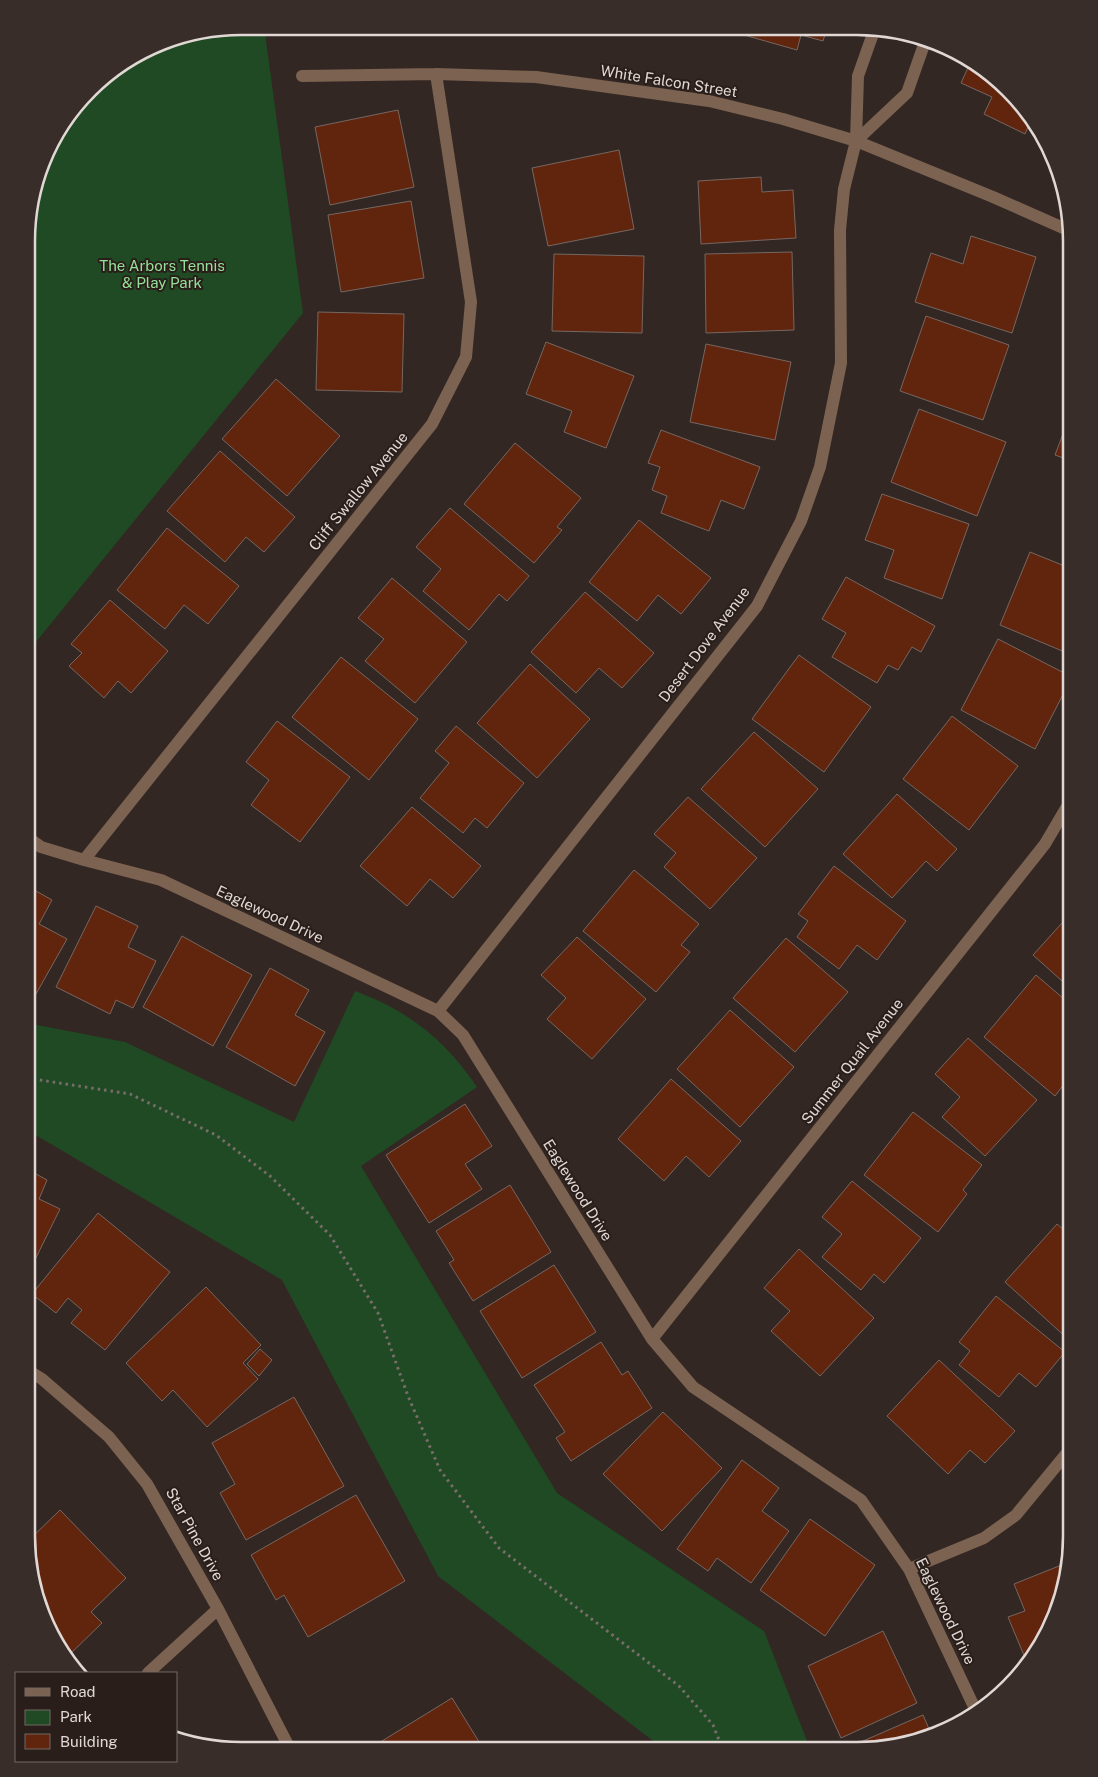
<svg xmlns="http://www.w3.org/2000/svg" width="1098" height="1777" viewBox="0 0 1098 1777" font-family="'Public Sans',sans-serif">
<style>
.green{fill:#1f4a23}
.building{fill:#61240c;stroke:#766762}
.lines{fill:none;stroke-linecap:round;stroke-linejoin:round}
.path{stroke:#786d6a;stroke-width:3;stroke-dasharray:2.5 4;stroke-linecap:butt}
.minor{stroke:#7c6251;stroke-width:12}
.labels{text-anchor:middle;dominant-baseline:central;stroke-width:4;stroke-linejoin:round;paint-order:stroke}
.street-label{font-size:15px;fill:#e1d8d5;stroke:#291e19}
.park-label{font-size:15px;fill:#95e098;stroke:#291e19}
.rim{fill:none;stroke:#e1d8d5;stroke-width:2.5}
</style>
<rect width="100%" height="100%" fill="#332723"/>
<path class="green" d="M 241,26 L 264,26 L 303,313 L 27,653 L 28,213 L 48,146 L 99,80 L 159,42 Z
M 355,991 C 409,1011 445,1040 477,1087 L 361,1166 L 557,1493 L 764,1631 L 811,1751 L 665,1750 L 438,1576 L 282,1280 L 27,1130 L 27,1023 L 125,1042 L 294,1122 Z"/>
<path class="building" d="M 746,28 L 827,28 L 823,41 L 801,35 L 797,50 L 744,35 Z
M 971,61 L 988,71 L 1028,110 L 1032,118 L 1025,134 L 984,114 L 992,97 L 961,83 Z
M 398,110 L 414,187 L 330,205 L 315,127 Z
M 619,150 L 634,229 L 548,246 L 532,168 Z
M 761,177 L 762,192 L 793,190 L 796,238 L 701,244 L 698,181 Z
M 411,201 L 424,278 L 341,292 L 328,215 Z
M 971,236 L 1036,257 L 1012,333 L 915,302 L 931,253 L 963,264 Z
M 792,252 L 794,330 L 706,333 L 705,254 Z
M 554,254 L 644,256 L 642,333 L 552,331 Z
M 318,312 L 404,314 L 402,392 L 316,390 Z
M 926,316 L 1009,345 L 983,420 L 900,391 Z
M 546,342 L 634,376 L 606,448 L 564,432 L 572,411 L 526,394 Z
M 706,344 L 791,362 L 775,440 L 690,422 Z
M 276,379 L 340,436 L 287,496 L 222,439 Z
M 919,409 L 1006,442 L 977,516 L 891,482 Z
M 1072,410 L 1072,461 L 1055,455 Z
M 661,430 L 760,467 L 744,509 L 721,500 L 709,531 L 661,513 L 667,496 L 652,490 L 660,467 L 648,463 Z
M 515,443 L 581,498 L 557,527 L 562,530 L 534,563 L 464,504 Z
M 220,451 L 295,517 L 264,552 L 246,537 L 225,562 L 167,511 Z
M 882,494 L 969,524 L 942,599 L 884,578 L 894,550 L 865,540 Z
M 450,508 L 529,576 L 507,601 L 499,594 L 469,630 L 423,591 L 441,569 L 416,547 Z
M 639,520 L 711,578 L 681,614 L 658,595 L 637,621 L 589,582 Z
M 167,528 L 239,586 L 208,624 L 184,605 L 165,629 L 117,590 Z
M 1030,552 L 1072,569 L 1072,655 L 1000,625 Z
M 846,577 L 935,626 L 921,652 L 912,647 L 898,670 L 888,665 L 877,683 L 832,657 L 846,633 L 822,619 Z
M 392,578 L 467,642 L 415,703 L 365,661 L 384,639 L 358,618 Z
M 585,592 L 654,653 L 622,688 L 599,668 L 576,693 L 531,652 Z
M 110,600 L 168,651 L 131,693 L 118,681 L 104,698 L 69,666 L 82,653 L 71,644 Z
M 998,639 L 1072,677 L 1035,749 L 961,710 Z
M 799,655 L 871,707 L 824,772 L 752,719 Z
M 341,657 L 418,719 L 369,780 L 292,717 Z
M 530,664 L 590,719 L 537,778 L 477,723 Z
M 952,716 L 1018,766 L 969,830 L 903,779 Z
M 277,721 L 350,777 L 300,842 L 251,805 L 269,780 L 246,762 Z
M 456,726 L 524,783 L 487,828 L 475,818 L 463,833 L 420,798 L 449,763 L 435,751 Z
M 754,732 L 818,789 L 765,847 L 701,789 Z
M 897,794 L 957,849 L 937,871 L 926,861 L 892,898 L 843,854 Z
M 688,797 L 757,858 L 710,909 L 664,867 L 676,853 L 654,834 Z
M 412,807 L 481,866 L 453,898 L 430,879 L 407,906 L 360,866 Z
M 834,866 L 906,921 L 877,960 L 857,945 L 839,969 L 797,937 L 808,921 L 798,914 Z
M 634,870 L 699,924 L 681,945 L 690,952 L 656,992 L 583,931 Z
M 27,886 L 52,900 L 39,924 L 67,939 L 32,1001 L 27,998 Z
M 96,906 L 138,926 L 128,947 L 156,961 L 133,1008 L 116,1000 L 110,1014 L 56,987 Z
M 1072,912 L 1071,989 L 1033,955 Z
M 182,936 L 252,975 L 213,1046 L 143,1007 Z
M 577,937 L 646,999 L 592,1059 L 547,1019 L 566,998 L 541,975 Z
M 786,938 L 848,992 L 795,1052 L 733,998 Z
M 270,968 L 309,990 L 295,1015 L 325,1032 L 295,1086 L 226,1047 Z
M 1036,975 L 1071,1005 L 1071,1075 L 1055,1096 L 984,1037 Z
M 730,1010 L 794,1067 L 740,1127 L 677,1069 Z
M 968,1038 L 1037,1100 L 985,1156 L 942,1117 L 960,1097 L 935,1074 Z
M 671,1079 L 741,1141 L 709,1177 L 686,1156 L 664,1181 L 618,1139 Z
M 465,1104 L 492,1146 L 465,1164 L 482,1189 L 429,1223 L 386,1155 Z
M 913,1112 L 982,1165 L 963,1190 L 967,1194 L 938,1232 L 864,1175 Z
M 27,1169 L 47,1180 L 39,1199 L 60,1209 L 28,1274 Z
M 852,1181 L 921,1238 L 884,1283 L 874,1274 L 861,1290 L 822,1257 L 842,1234 L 822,1217 Z
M 510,1185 L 551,1252 L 473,1301 L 449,1263 L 454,1260 L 436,1231 Z
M 98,1213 L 170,1272 L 105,1350 L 71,1323 L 82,1310 L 68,1298 L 56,1313 L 32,1294 Z
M 1057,1224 L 1071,1236 L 1071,1337 L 1069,1340 L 1005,1282 Z
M 799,1249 L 874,1318 L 820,1376 L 771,1331 L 790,1311 L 764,1288 Z
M 554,1265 L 596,1332 L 522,1378 L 480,1311 Z
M 206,1287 L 261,1345 L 243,1363 L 258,1379 L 207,1427 L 173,1390 L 162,1401 L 126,1363 Z
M 996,1296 L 1065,1352 L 1036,1387 L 1019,1373 L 999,1397 L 959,1365 L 970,1351 L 959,1342 Z
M 601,1342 L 622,1375 L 628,1371 L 652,1408 L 571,1461 L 556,1438 L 565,1432 L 534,1385 Z
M 260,1349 L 272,1360 L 259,1376 L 247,1364 Z
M 939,1360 L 1015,1431 L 985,1463 L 970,1450 L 948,1474 L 887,1416 Z
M 294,1397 L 344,1486 L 246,1540 L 220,1493 L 235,1484 L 212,1443 Z
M 663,1412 L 722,1468 L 662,1531 L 603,1474 Z
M 742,1460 L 779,1488 L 762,1511 L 789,1531 L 751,1583 L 717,1558 L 708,1571 L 677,1549 Z
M 356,1495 L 405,1581 L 308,1637 L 284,1595 L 276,1600 L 251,1555 Z
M 60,1510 L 126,1578 L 91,1612 L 102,1623 L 66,1658 L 42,1618 L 27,1542 Z
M 810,1519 L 875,1565 L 825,1636 L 760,1590 Z
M 1069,1562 L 1056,1618 L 1028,1665 L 1008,1617 L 1025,1611 L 1014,1584 Z
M 883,1631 L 917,1703 L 841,1738 L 808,1666 Z
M 452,1698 L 484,1750 L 369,1749 Z
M 923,1715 L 932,1736 L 858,1751 L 840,1751 Z"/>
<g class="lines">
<path class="path" d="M 27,1078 L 130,1094 L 216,1135 L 270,1176 L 330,1235 L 378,1313 L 408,1396 L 440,1470 L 499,1548 L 679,1686 L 713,1725 L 723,1750"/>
<path class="minor" d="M 302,76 L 436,74 L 536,77 L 709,101 L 783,119 L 856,141 L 993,197 L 1070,231
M 79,105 L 94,90 L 94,86
M 856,141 L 907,93 L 926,39
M 27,837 L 41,847 L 84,860 L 161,880 L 438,1011 L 463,1035 L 652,1339 L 693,1387 L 861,1500 L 909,1569 L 977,1713
M 84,860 L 432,424 L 466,357 L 471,302 L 436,74
M 438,1011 L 757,606 L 801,521 L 820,467 L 841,363 L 840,230 L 844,189 L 856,141 L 858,76 L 875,28
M 652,1339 L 1045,844 L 1072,798
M 26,1369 L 42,1379 L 109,1437 L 147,1484 L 218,1609 L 290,1749
M 909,1569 L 984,1538 L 1016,1515 L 1071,1448
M 148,1673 L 218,1609"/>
</g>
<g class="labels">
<g class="street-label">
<text transform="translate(669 81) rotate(9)">White Falcon Street</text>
<text transform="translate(358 491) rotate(-51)">Cliff Swallow Avenue</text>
<text transform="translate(704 644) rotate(-53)">Desert Dove Avenue</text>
<text transform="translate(270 914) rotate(25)">Eaglewood Drive</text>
<text transform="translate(852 1061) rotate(-52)">Summer Quail Avenue</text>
<text transform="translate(578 1190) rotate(58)">Eaglewood Drive</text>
<text transform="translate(195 1534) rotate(61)">Star Pine Drive</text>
<text transform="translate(946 1611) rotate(64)">Eaglewood Drive</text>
</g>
<g class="park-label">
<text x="162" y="265">The Arbors Tennis<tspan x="162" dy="17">&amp; Play Park</tspan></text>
</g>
</g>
<path d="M0 0H1098V1777H0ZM241 35H857A206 206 0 0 1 1063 241V1536A206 206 0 0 1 857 1742H241A206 206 0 0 1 35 1536V241A206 206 0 0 1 241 35Z" fill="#382d28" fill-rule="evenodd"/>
<path class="rim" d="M241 35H857A206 206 0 0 1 1063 241V1536A206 206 0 0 1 857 1742H241A206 206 0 0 1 35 1536V241A206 206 0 0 1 241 35Z"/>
<rect x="15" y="1672" width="162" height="90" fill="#291e19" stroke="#736864"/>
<rect x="25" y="1688" width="25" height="8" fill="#7c6251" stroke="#736864"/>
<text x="60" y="1697" font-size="15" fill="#e1d8d5">Road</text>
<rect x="25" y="1710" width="25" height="15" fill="#1f4a23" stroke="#736864"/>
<text x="60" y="1722" font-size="15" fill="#e1d8d5">Park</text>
<rect x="25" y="1734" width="25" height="15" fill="#61240c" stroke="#736864"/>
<text x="60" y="1747" font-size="15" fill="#e1d8d5">Building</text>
</svg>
